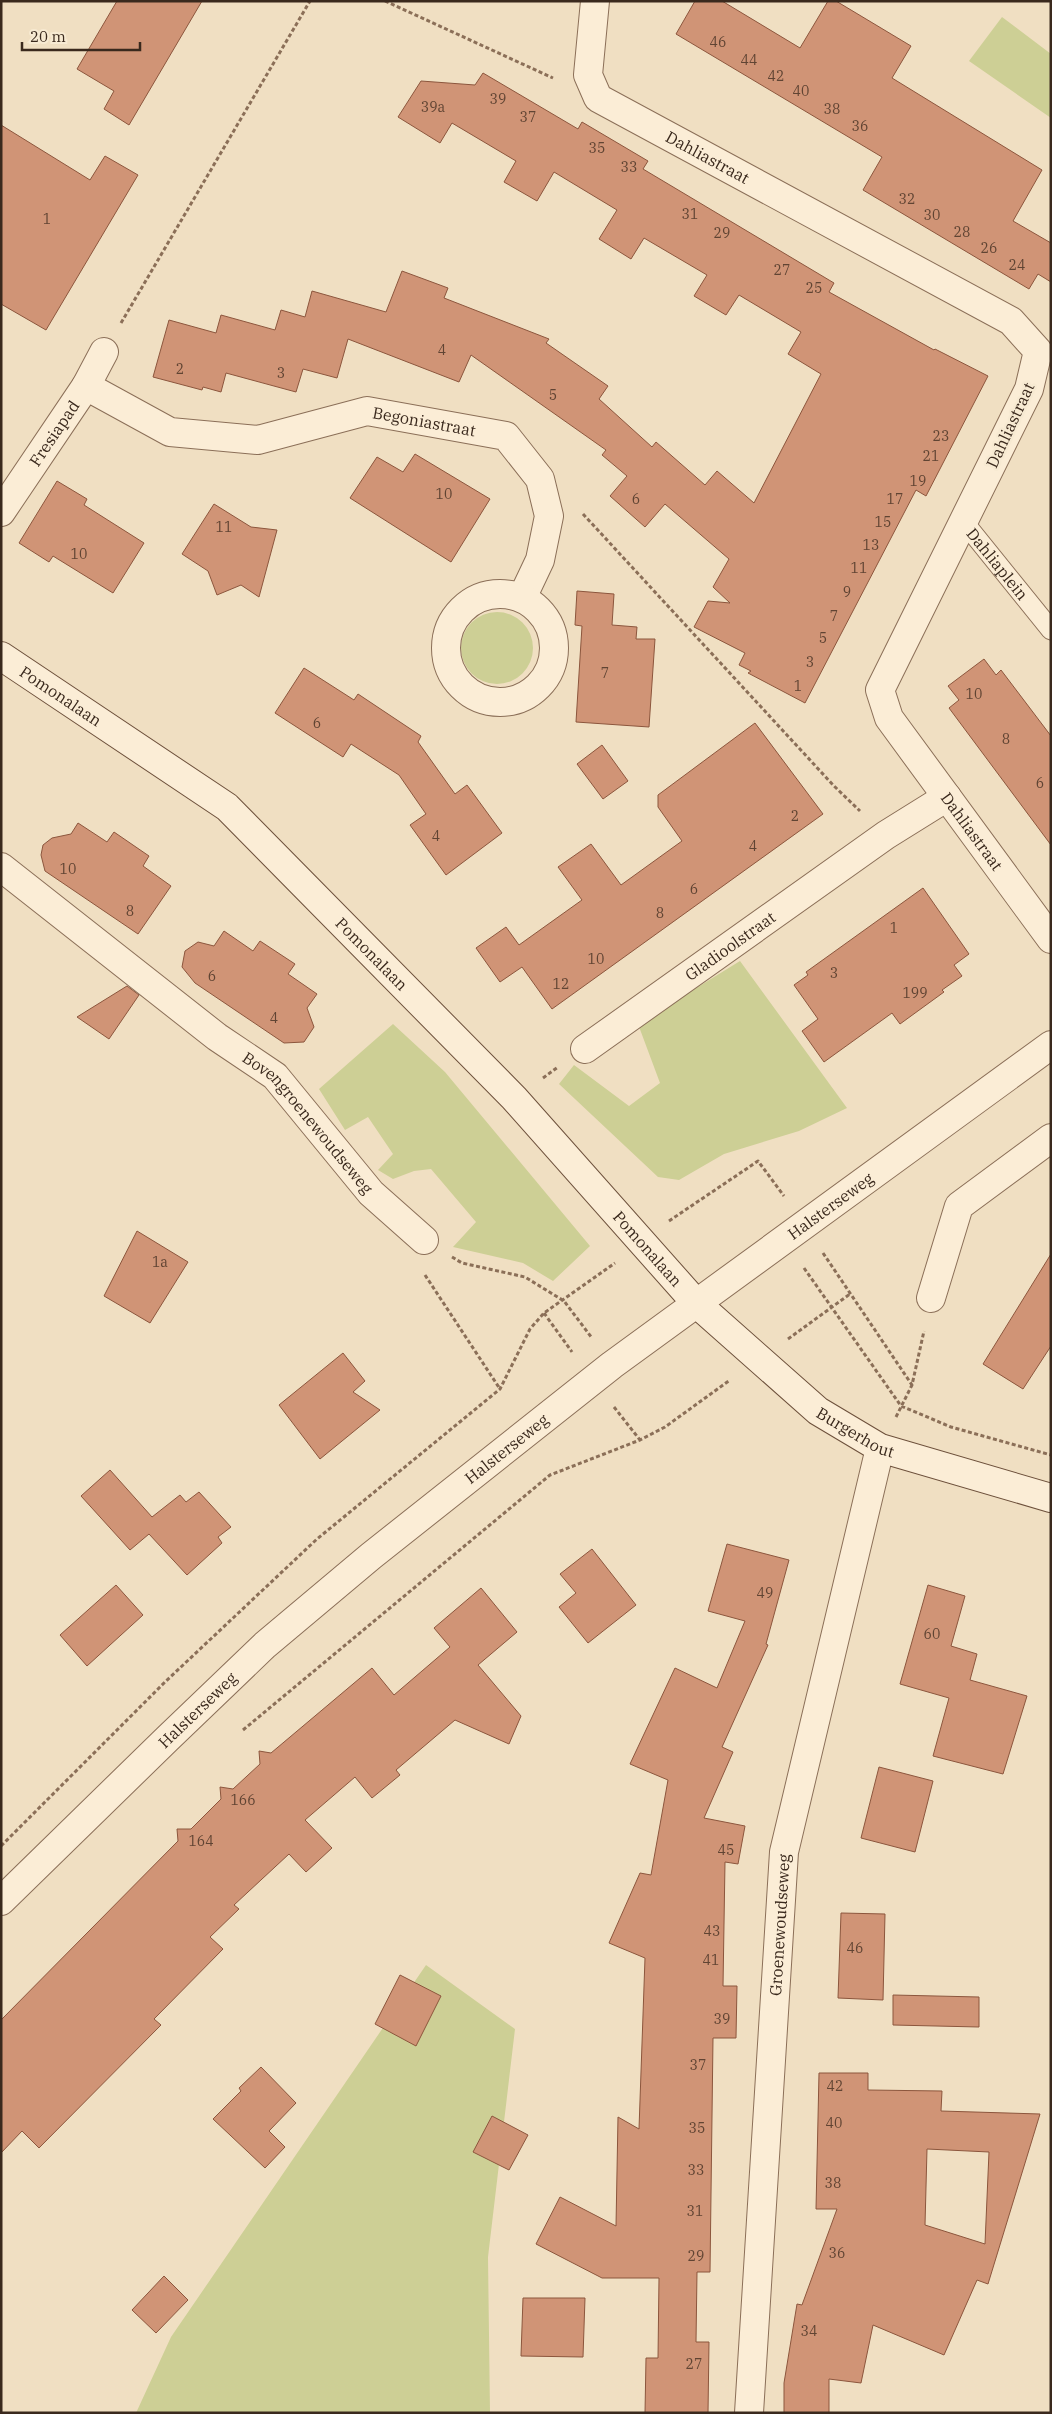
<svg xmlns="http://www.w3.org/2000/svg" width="1052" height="2414" viewBox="0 0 1052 2414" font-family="'IBM Plex Serif',serif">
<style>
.green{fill:#cdcf95}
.building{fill:#d09476;stroke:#8c563d;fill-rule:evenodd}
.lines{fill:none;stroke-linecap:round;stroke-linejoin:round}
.lane-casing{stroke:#8b6f58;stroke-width:21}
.street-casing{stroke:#8b6f58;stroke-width:30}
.secondary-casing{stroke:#6d503b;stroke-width:30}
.path{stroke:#8b6f58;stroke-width:3;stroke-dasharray:4 2.5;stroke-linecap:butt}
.lane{stroke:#fbedd6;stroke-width:19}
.street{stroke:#fbedd6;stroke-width:28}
.secondary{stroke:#fbedd6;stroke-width:28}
.labels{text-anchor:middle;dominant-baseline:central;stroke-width:5;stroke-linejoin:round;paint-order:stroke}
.number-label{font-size:14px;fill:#604433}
.street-label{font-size:16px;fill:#3a291d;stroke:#f7ead2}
</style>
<rect width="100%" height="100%" fill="#f0dfc2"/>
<path class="green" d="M 1002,17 L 1051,54 L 1051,118 L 969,61 Z
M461 648a36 36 0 1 1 72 0a36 36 0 1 1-72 0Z
M 740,961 L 847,1108 L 799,1131 L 724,1154 L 679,1180 L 658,1177 L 559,1084 L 574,1065 L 629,1106 L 660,1083 L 638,1024 Z
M 393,1024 L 445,1072 L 590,1246 L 553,1281 L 523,1263 L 453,1247 L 476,1222 L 431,1169 L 414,1171 L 393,1179 L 378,1170 L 393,1154 L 368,1117 L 345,1130 L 319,1089 Z
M 426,1965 L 515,2029 L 488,2257 L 490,2413 L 136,2413 L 171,2337 Z"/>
<path class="building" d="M 117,1 L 202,1 L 129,125 L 104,109 L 114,91 L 77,69 Z
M 695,1 L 722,1 L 800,48 L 828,1 L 836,1 L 911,46 L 892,78 L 1042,170 L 1013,221 L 1051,243 L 1051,282 L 1038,274 L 1029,289 L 863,190 L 882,157 L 676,34 Z
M 483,73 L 578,129 L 582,122 L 648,161 L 643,169 L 834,283 L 829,292 L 934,350 L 935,349 L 988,376 L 926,496 L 916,490 L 805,703 L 748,673 L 751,671 L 739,665 L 745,653 L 694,627 L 708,601 L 730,603 L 713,587 L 729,559 L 665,504 L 645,527 L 610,496 L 627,476 L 602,455 L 606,450 L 471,355 L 459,382 L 348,339 L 337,378 L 303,369 L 296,392 L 226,373 L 221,392 L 203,387 L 202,390 L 153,377 L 169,320 L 216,333 L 221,315 L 275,330 L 281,310 L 305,317 L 312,291 L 386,312 L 402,271 L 448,288 L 444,298 L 549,339 L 546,343 L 608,386 L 599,399 L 652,447 L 656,442 L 705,485 L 717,471 L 754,503 L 821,374 L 788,354 L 801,332 L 739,295 L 726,315 L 694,296 L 707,275 L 644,238 L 631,259 L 599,239 L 617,210 L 554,172 L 537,201 L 504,182 L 516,161 L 452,123 L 440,143 L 398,117 L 421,81 L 475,85 Z
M 1,125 L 90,180 L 105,156 L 138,175 L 46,330 L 1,304 Z
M 415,454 L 490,499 L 451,562 L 350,498 L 377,457 L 403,472 Z
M 57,481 L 87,499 L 84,505 L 144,543 L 113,593 L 53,556 L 49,562 L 19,543 Z
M 214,504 L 251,527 L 277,530 L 259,597 L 241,585 L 217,595 L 208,571 L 182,554 Z
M 577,591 L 614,594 L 612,625 L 637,627 L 636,639 L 655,639 L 649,727 L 576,722 L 582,626 L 575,625 Z
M 984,659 L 996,675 L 1001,670 L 1051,736 L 1051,845 L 949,708 L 959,700 L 948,686 Z
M 304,668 L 354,700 L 358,694 L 421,736 L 418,742 L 455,794 L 467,785 L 502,833 L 446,875 L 410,825 L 426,814 L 399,775 L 351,744 L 343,757 L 275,713 Z
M 755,723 L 823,814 L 552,1009 L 522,967 L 500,982 L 476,948 L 506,927 L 519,945 L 582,900 L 558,867 L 591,844 L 621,885 L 682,841 L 658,807 L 658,795 Z
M 602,745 L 628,781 L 603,799 L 577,764 Z
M 78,823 L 107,842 L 114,832 L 149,856 L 143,866 L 171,886 L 138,934 L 45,871 L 41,855 L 43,845 L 52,838 L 71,834 Z
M 923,888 L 969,954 L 954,965 L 962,976 L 942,990 L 944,992 L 900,1024 L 892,1013 L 824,1062 L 802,1031 L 818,1019 L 794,985 L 808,975 L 806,972 Z
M 224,931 L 253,951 L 260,941 L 295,964 L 288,974 L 317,994 L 307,1008 L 314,1027 L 304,1042 L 284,1043 L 195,983 L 182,967 L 185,951 L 198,942 L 214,946 Z
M 127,986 L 139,995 L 109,1039 L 77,1017 Z
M 137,1231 L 188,1262 L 150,1323 L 104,1296 Z
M 1051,1254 L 1051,1346 L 1023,1389 L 983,1364 Z
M 343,1353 L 365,1381 L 353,1392 L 380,1410 L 320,1459 L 279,1405 Z
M 110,1470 L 152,1517 L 180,1495 L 186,1502 L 199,1492 L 231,1527 L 218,1537 L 222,1543 L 187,1575 L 149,1534 L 130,1550 L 81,1496 Z
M 727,1544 L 789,1560 L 766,1644 L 768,1645 L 722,1747 L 733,1752 L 704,1818 L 745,1826 L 738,1864 L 725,1862 L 723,1986 L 737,1986 L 736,2038 L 713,2038 L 710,2272 L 697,2272 L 696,2342 L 709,2342 L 708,2413 L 645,2413 L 646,2358 L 658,2358 L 659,2278 L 602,2278 L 536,2244 L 560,2197 L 616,2226 L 618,2117 L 639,2129 L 645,1958 L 609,1943 L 640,1873 L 651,1875 L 668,1780 L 630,1764 L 675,1668 L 717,1688 L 745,1621 L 708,1611 Z
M 592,1549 L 636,1605 L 588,1643 L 559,1607 L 576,1593 L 560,1574 Z
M 116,1585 L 143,1615 L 87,1666 L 60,1635 Z
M 928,1585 L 965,1596 L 951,1646 L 977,1654 L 970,1680 L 1027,1696 L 1003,1774 L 933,1756 L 949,1698 L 900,1684 Z
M 481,1588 L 517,1632 L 478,1665 L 521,1716 L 509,1744 L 455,1720 L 396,1770 L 400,1775 L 372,1798 L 355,1777 L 305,1820 L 332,1848 L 306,1872 L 289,1854 L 234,1905 L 239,1909 L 210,1937 L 223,1949 L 154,2019 L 161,2025 L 39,2148 L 22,2131 L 1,2153 L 1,2020 L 178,1841 L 177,1829 L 191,1829 L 221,1799 L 220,1787 L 233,1789 L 260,1764 L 259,1751 L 271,1753 L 372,1668 L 394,1695 L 450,1647 L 434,1628 Z
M 879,1767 L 933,1781 L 915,1852 L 861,1838 Z
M 841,1913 L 885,1914 L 883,2000 L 838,1998 Z
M 400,1975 L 441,1996 L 416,2046 L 375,2024 Z
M 893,1995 L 979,1997 L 979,2027 L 893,2025 Z
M 261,2067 L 296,2103 L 269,2131 L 285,2147 L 265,2168 L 213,2119 L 241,2091 L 239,2088 Z
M 819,2073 L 868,2073 L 868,2090 L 942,2091 L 941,2111 L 1040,2114 L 988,2284 L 977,2280 L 944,2355 L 873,2325 L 861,2383 L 829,2379 L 829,2413 L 784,2413 L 784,2383 L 797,2304 L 802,2305 L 837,2209 L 816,2209 ZM 927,2149 L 989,2152 L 985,2244 L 925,2225 Z
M 492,2116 L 528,2135 L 509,2170 L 473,2152 Z
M 164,2276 L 188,2300 L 156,2333 L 132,2310 Z
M 523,2298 L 585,2298 L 583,2357 L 521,2356 Z"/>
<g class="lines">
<g class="lane-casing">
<g id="lane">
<path id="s1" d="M 963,521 L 1051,630"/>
</g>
</g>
<g class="street-casing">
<g id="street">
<path id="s2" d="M 595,1 L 588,75 L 598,98 L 1011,321 L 1038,351 L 1029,389 L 880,690 L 889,718 L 1051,939"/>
<path id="s3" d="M 86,386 L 170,432 L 258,440 L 367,411 L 506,436 L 540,479 L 549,516 L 540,560 L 522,598"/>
<path id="s4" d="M 1,512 L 86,386 L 104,352"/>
<circle cx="500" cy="648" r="54"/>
<path id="s5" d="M 1,867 L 217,1037 L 275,1076 L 371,1193 L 424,1240"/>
<path id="s6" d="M 585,1049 L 886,835 L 947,797"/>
<path d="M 931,1298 L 959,1206 L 1051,1138"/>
<path id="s7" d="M 1,1901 L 167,1739 L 265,1645 L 371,1556 L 612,1365 L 1051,1045"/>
<path id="s8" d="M 749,2413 L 784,1852 L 880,1448"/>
</g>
</g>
<g class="secondary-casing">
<g id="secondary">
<path id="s9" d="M 1,656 L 227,807 L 514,1098 L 696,1303 L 818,1411 L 880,1448 L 1051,1498"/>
</g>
</g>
<path class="path" d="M 385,1 L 553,78
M 121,323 L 310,1
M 583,514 L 834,786 L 860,811
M 543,1078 L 558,1067
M 669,1221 L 758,1161 L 784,1196
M 823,1253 L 912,1385
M 452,1257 L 462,1263 L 525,1277 L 564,1301 L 592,1338
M 804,1268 L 901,1406 L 951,1427 L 1051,1455
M 425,1275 L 500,1389
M 544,1313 L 572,1352
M 788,1339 L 850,1294
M 614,1407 L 640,1440
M 896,1417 L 912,1385 L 924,1331
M 243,1730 L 550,1475 L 640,1440 L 665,1427 L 730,1380
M 1,1846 L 165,1682 L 317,1539 L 500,1389 L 530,1329 L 544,1313 L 615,1263"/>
<use href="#lane" class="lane"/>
<use href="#street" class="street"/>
<use href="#secondary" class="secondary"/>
</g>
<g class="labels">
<g class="number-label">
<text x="718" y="42">46</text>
<text x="749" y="60">44</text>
<text x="776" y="76">42</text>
<text x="801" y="91">40</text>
<text x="498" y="99">39</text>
<text x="433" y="107">39a</text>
<text x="832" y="109">38</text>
<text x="528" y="117">37</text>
<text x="860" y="126">36</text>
<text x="597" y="148">35</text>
<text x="629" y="167">33</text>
<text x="907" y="199">32</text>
<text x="690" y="214">31</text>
<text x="932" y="215">30</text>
<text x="47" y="219">1</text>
<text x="962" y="232">28</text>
<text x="722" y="233">29</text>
<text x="989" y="248">26</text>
<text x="1017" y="265">24</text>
<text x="782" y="270">27</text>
<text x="814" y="288">25</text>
<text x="442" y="350">4</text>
<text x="180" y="369">2</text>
<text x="281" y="373">3</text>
<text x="553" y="395">5</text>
<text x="941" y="436">23</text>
<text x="931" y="456">21</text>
<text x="918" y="481">19</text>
<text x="444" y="494">10</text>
<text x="636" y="499">6</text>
<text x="895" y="499">17</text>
<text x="883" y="522">15</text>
<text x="224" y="527">11</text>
<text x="871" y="545">13</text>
<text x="79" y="554">10</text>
<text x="859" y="568">11</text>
<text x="847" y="592">9</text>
<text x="834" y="616">7</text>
<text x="823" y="638">5</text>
<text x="810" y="662">3</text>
<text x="605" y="673">7</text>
<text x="798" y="686">1</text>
<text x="974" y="694">10</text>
<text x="317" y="723">6</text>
<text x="1006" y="739">8</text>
<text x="1040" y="783">6</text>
<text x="795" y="816">2</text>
<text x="436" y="836">4</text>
<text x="753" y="846">4</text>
<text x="68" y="869">10</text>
<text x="694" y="889">6</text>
<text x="130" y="911">8</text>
<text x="660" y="913">8</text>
<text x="894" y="928">1</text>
<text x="596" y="959">10</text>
<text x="834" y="973">3</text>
<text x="212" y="976">6</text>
<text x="561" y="984">12</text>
<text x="915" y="993">199</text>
<text x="274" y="1018">4</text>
<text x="160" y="1262">1a</text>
<text x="765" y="1593">49</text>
<text x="932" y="1634">60</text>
<text x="243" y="1800">166</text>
<text x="201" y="1841">164</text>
<text x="726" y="1850">45</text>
<text x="712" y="1931">43</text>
<text x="855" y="1948">46</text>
<text x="711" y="1960">41</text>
<text x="722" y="2019">39</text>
<text x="698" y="2065">37</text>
<text x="835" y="2086">42</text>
<text x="834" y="2123">40</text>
<text x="697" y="2128">35</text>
<text x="696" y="2170">33</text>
<text x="833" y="2183">38</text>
<text x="695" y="2211">31</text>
<text x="837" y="2253">36</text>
<text x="696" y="2256">29</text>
<text x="809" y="2331">34</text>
<text x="694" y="2364">27</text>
</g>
<g class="street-label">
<text stroke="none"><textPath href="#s2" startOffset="224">Dahliastraat</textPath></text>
<text stroke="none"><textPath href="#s3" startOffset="355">Begoniastraat</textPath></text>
<text transform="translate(1010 425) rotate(-65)">Dahliastraat</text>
<text stroke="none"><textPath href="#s4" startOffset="95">Fresiapad</textPath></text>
<text stroke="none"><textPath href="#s1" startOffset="55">Dahliaplein</textPath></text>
<text stroke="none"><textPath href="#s9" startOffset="72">Pomonalaan</textPath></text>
<text stroke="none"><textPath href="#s2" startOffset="1154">Dahliastraat</textPath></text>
<text stroke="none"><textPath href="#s6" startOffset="178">Gladioolstraat</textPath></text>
<text stroke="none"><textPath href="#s9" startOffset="478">Pomonalaan</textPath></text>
<text stroke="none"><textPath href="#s5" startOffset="401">Bovengroenewoudseweg</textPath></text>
<text stroke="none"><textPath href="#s7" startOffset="1084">Halsterseweg</textPath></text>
<text stroke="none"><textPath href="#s9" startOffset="882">Pomonalaan</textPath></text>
<text stroke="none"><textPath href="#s9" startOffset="1161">Burgerhout</textPath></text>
<text stroke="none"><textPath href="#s7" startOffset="679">Halsterseweg</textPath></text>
<text stroke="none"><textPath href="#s7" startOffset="274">Halsterseweg</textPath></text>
<text stroke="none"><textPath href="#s8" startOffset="489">Groenewoudseweg</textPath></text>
</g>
</g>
<rect width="1052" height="2414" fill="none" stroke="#3a291d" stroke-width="5"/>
<path d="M22 42v8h118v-8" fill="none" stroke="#3a291d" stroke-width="2.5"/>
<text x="30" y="42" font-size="15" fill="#3a291d" stroke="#f7ead2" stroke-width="4" paint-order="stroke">20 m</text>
</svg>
